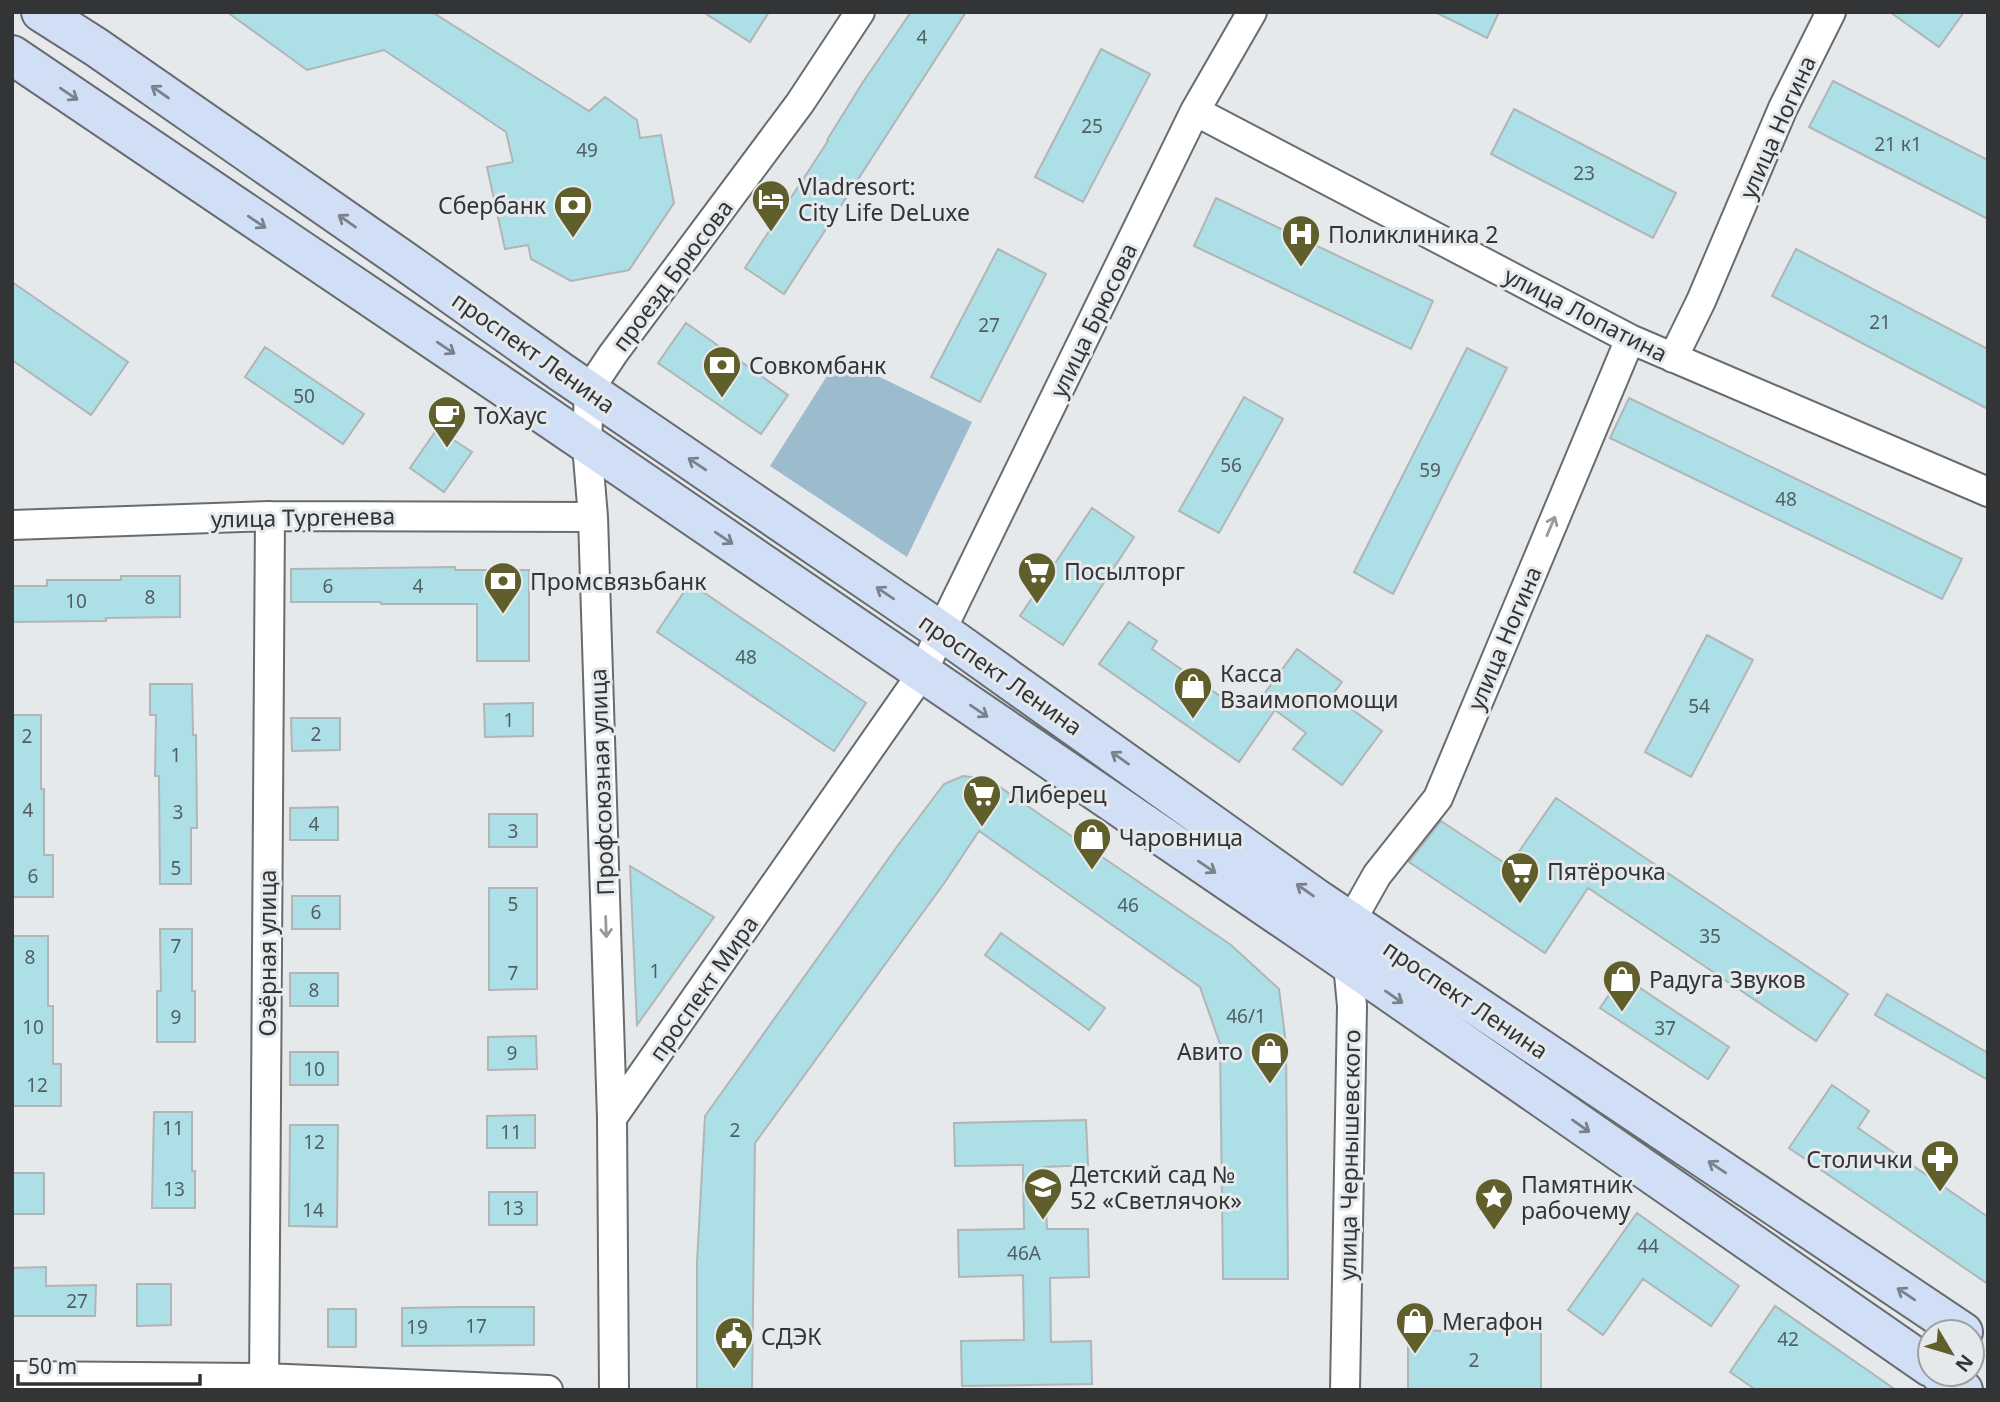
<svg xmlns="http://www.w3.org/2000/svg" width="2000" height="1402" viewBox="0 0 2000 1402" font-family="'Noto Sans',sans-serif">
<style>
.green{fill:#9cbcce}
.building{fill:#addfe7;stroke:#b1b5b6;stroke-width:2}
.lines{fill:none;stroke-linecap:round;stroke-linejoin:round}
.minor-casing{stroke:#696c6e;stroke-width:32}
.secondary-casing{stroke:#696c6e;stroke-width:42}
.minor{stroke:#fff;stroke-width:28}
.secondary{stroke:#d0dff5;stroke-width:38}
.oneway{stroke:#7a818b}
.oneway2{stroke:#999a9a}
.labels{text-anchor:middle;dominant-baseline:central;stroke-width:6;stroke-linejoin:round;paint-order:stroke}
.number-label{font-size:19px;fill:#525f62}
.street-label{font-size:23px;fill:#333435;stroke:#e5e9eb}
.poi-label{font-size:23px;fill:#333435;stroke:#e5e9eb;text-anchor:start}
</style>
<rect width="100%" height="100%" fill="#e5e9eb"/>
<path class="green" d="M 839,357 L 972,422 L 907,557 L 770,466 Z"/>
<path class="building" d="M 227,12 L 432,12 L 589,111 L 605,97 L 637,120 L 640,138 L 661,135 L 674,203 L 629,270 L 571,281 L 531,259 L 528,245 L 505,249 L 487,167 L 513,162 L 506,132 L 384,50 L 307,70 Z
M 703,12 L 769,12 L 750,42 Z
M 911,12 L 966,12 L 784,294 L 745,268 L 828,141 L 827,140 L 863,82 Z
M 1435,12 L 1499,12 L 1487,38 Z
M 1890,12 L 1964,12 L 1939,47 Z
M 1101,49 L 1150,74 L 1083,202 L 1035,177 Z
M 1833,81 L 1988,160 L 1988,219 L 1809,127 Z
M 1514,109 L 1676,193 L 1653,238 L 1491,154 Z
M 1216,198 L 1433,301 L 1411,349 L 1194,246 Z
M 998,249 L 1046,274 L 980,402 L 931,377 Z
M 1796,249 L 1988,349 L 1988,409 L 1772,296 Z
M 12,282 L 128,362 L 91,415 L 12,360 Z
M 686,323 L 788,395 L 761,434 L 658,363 Z
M 265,347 L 364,414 L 343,444 L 245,377 Z
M 1467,348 L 1507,368 L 1393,594 L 1354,572 Z
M 1244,397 L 1283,419 L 1219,533 L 1179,511 Z
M 1629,398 L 1962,559 L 1942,599 L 1610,438 Z
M 437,429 L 472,452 L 444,492 L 410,468 Z
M 1092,508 L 1134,537 L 1063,645 L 1020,616 Z
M 455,567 L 455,570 L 529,570 L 529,661 L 477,661 L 477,604 L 381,604 L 381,602 L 291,602 L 291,569 Z
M 121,576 L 180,576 L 180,617 L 106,618 L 106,621 L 12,622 L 12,586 L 47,586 L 47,580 L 121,580 Z
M 690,583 L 866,703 L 834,751 L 657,632 Z
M 1129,622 L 1157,641 L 1152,649 L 1233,705 L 1239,698 L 1254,708 L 1297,649 L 1342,682 L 1332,695 L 1382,731 L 1342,785 L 1293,749 L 1306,733 L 1275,710 L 1239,762 L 1099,664 Z
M 1707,635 L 1753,660 L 1691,777 L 1645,752 Z
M 150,684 L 192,684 L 193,735 L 196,735 L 197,828 L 191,828 L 191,884 L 160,884 L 159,776 L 155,776 L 156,715 L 150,715 Z
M 533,703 L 533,736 L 485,737 L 484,704 Z
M 12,715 L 41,715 L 41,789 L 44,789 L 44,855 L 53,855 L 53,897 L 12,897 Z
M 291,718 L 340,718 L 340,750 L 292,751 Z
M 963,776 L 988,779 L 1231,945 L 1279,989 L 1286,1044 L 1288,1279 L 1223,1279 L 1220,1044 L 1200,987 L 979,831 L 945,882 L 755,1143 L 752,1390 L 697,1390 L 697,1262 L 705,1116 L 896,848 L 944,784 Z
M 1556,798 L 1848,994 L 1816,1041 L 1588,888 L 1545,953 L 1409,862 L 1441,821 L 1509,866 Z
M 338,807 L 338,840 L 290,840 L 290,808 Z
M 489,814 L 537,814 L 537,847 L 489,847 Z
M 630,866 L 714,917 L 637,1025 Z
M 489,888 L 537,888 L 537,989 L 489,990 Z
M 292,896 L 340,896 L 340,929 L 292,929 Z
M 160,929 L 192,929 L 192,991 L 195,991 L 195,1042 L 157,1042 L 157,991 L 161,991 Z
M 1001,933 L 1105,1008 L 1089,1030 L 985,955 Z
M 12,936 L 48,936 L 48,1006 L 53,1006 L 53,1064 L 61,1064 L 61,1106 L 12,1106 Z
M 290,973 L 338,973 L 338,1006 L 290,1006 Z
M 1622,976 L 1729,1047 L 1708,1079 L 1600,1008 Z
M 1887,994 L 1988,1053 L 1988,1080 L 1875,1015 Z
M 536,1036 L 537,1069 L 488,1070 L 488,1037 Z
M 290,1052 L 338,1052 L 338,1085 L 290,1085 Z
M 1832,1085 L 1869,1111 L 1858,1128 L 1988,1217 L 1988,1284 L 1789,1148 Z
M 154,1112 L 192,1112 L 192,1171 L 195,1171 L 195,1208 L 152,1208 Z
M 535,1115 L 535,1148 L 487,1148 L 487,1116 Z
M 1086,1120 L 1088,1165 L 1044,1167 L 1047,1229 L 1088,1229 L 1089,1277 L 1050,1278 L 1051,1342 L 1091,1341 L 1092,1384 L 962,1386 L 961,1341 L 1024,1340 L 1023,1275 L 959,1277 L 958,1230 L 1024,1229 L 1023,1165 L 955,1166 L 954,1123 Z
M 290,1125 L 338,1125 L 337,1227 L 289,1226 Z
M 12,1173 L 44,1173 L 44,1214 L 12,1214 Z
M 489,1192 L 537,1192 L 537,1225 L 489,1225 Z
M 1637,1213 L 1739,1286 L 1711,1326 L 1643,1279 L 1603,1335 L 1568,1310 Z
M 46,1267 L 46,1286 L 96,1285 L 95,1316 L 12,1316 L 12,1268 Z
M 137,1284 L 171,1284 L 171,1325 L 137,1326 Z
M 1775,1306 L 1896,1390 L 1756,1390 L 1730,1372 Z
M 462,1307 L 534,1307 L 534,1345 L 402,1346 L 402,1308 Z
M 328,1309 L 356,1309 L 356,1347 L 328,1347 Z
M 1541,1330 L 1541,1389 L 1408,1390 L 1408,1331 Z"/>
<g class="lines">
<g class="minor-casing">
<path id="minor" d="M 1195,111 L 1630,339 L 1988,492
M 1673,358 L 1701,301 L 1783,108 L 1831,12
M 12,525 L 270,516 L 593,517
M 612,1118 L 923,672 L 941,631 L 1195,111 L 1252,12
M 12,1376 L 264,1378 L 548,1390
M 264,1390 L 270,516
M 614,1390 L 612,1118 L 593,517 L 587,445 L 589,390 L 613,354 L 800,103 L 860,12
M 1345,1390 L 1352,1006 L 1348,964 L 1351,921 L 1377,875 L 1438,798 L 1630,339"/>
</g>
<g class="secondary-casing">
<path id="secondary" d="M 41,12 L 96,47 L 403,260 L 561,372 L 941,631 L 1317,899 L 1963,1332
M 12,55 L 536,409 L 1316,941 L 1930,1367
M 1940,1374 L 1963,1390"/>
</g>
<use href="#minor" class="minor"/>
<use href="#secondary" class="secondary"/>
</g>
<defs><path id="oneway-shaft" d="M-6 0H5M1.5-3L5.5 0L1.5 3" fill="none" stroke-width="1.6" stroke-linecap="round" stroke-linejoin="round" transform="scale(1.75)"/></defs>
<g class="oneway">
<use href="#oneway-shaft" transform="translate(160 92) rotate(-145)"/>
<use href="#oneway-shaft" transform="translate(69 94) rotate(34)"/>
<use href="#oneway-shaft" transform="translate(347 221) rotate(-145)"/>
<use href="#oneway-shaft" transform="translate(257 222) rotate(34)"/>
<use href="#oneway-shaft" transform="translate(446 348) rotate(34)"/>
<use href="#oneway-shaft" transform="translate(697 464) rotate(-146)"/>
<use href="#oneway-shaft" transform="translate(724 538) rotate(34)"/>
<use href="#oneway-shaft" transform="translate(885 593) rotate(-146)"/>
<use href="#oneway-shaft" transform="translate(979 711) rotate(34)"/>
<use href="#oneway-shaft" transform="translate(1120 758) rotate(-145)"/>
<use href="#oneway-shaft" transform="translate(1207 867) rotate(34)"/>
<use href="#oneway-shaft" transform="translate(1305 890) rotate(-145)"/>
<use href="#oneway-shaft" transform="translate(1394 997) rotate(35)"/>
<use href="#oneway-shaft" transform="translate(1581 1126) rotate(35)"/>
<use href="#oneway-shaft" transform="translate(1717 1167) rotate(-146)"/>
<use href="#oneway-shaft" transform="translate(1906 1294) rotate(-146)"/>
</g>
<g class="oneway2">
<use href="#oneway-shaft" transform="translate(1551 526) rotate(-67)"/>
<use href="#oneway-shaft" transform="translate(606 927) rotate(88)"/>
</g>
<defs>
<g id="hotel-pin" transform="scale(2.0125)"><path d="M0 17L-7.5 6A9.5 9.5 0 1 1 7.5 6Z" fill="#605e2a" stroke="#e5e9eb"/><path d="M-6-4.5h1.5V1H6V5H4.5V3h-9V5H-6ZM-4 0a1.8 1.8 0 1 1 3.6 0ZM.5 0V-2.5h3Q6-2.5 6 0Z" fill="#fff"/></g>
<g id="bank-pin" transform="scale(2.0125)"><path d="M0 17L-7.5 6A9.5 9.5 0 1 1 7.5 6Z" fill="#605e2a" stroke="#e5e9eb"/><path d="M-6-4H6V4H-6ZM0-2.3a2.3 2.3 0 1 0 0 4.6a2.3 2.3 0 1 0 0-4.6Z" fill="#fff"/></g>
<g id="hospital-pin" transform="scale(2.0125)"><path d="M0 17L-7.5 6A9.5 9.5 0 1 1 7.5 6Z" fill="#605e2a" stroke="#e5e9eb"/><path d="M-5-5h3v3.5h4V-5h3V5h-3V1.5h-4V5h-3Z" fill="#fff"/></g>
<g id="cafe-pin" transform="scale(2.0125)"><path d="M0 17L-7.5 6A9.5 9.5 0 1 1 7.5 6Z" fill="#605e2a" stroke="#e5e9eb"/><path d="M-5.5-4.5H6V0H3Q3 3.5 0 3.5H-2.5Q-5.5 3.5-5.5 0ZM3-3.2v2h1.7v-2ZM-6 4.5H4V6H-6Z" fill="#fff"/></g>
<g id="supermarket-pin" transform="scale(2.0125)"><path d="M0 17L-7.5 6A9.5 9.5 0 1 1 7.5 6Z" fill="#605e2a" stroke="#e5e9eb"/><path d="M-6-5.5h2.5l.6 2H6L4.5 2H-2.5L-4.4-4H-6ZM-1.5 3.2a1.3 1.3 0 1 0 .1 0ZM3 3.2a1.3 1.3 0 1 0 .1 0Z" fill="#fff"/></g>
<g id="shop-pin" transform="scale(2.0125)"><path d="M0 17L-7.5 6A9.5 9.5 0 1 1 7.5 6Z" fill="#605e2a" stroke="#e5e9eb"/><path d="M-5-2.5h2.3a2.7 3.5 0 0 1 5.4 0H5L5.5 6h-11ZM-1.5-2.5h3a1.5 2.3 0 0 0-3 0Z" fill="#fff"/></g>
<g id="pharmacy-pin" transform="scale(2.0125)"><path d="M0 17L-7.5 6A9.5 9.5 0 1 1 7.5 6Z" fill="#605e2a" stroke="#e5e9eb"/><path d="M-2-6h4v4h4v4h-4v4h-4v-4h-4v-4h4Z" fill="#fff"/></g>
<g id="school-pin" transform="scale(2.0125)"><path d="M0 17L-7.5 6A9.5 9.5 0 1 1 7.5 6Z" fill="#605e2a" stroke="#e5e9eb"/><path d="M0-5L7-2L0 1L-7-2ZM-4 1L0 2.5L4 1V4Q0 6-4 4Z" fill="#fff"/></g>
<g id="sight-pin" transform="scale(2.0125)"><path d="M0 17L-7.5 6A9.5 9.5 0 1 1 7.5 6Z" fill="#605e2a" stroke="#e5e9eb"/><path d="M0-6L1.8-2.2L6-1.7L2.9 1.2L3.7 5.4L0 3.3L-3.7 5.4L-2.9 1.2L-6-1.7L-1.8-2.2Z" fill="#fff"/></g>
<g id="civic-pin" transform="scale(2.0125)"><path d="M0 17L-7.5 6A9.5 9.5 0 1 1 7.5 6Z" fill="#605e2a" stroke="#e5e9eb"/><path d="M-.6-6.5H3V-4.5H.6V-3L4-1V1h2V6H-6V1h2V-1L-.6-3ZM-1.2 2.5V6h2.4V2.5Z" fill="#fff"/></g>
</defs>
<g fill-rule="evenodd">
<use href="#hotel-pin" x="771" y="199"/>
<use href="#bank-pin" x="573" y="205"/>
<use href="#hospital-pin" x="1301" y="234"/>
<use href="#bank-pin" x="722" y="365"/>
<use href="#cafe-pin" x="447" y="415"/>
<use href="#supermarket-pin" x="1037" y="571"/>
<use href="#bank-pin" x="503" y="581"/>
<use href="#shop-pin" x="1193" y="686"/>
<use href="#supermarket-pin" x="982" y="794"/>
<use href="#shop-pin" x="1092" y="837"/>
<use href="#supermarket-pin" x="1520" y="871"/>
<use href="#shop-pin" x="1622" y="979"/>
<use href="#shop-pin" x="1270" y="1051"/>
<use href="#pharmacy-pin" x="1940" y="1159"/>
<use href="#school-pin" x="1043" y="1187"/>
<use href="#sight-pin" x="1494" y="1197"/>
<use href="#shop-pin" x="1415" y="1321"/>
<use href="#civic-pin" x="734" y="1336"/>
</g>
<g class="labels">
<g class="number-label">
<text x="922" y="37">4</text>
<text x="1092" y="126">25</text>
<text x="1898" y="144">21 к1</text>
<text x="587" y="150">49</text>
<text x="1584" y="173">23</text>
<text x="1880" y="322">21</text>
<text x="989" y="325">27</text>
<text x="304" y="396">50</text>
<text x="1231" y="465">56</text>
<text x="1430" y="470">59</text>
<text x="1786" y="499">48</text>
<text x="328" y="586">6</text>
<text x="418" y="586">4</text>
<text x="150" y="597">8</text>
<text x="76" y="601">10</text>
<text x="746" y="657">48</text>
<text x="1699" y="706">54</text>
<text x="509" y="720">1</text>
<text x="316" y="734">2</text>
<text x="27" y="736">2</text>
<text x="176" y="755">1</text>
<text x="28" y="810">4</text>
<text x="178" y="812">3</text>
<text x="314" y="824">4</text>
<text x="513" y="831">3</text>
<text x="176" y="868">5</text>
<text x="33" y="876">6</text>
<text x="513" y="904">5</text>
<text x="1128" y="905">46</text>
<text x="316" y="912">6</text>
<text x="1710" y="936">35</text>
<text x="176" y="946">7</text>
<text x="30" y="957">8</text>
<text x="655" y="971">1</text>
<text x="513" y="973">7</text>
<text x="314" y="990">8</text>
<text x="1246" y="1016">46/1</text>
<text x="176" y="1017">9</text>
<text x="33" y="1027">10</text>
<text x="1665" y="1028">37</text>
<text x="512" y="1053">9</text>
<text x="314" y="1069">10</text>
<text x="37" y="1085">12</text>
<text x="173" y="1128">11</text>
<text x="735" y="1130">2</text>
<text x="511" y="1132">11</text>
<text x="314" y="1142">12</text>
<text x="174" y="1189">13</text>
<text x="513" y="1208">13</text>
<text x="313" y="1210">14</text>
<text x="1648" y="1246">44</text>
<text x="1024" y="1253">46А</text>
<text x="77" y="1301">27</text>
<text x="476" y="1326">17</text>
<text x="417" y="1327">19</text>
<text x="1788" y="1339">42</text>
<text x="1474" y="1360">2</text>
</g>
<g class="street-label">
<text transform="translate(1777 127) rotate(-66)">улица Ногина</text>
<text transform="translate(672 275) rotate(-53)">проезд Брюсова</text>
<text transform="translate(1586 314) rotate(27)">улица Лопатина</text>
<text transform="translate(1093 320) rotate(-64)">улица Брюсова</text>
<text transform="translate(534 352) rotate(35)">проспект Ленина</text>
<text transform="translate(303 517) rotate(-1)">улица Тургенева</text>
<text transform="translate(1504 638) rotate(-67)">улица Ногина</text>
<text transform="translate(1001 674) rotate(35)">проспект Ленина</text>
<text transform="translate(601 782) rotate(-92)">Профсоюзная улица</text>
<text transform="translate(267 953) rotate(-90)">Озёрная улица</text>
<text transform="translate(703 988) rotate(-55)">проспект Мира</text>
<text transform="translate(1466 999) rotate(34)">проспект Ленина</text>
<text transform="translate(1349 1155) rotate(-89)">улица Чернышевского</text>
</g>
<g class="poi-label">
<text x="798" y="186">Vladresort:<tspan x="798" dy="26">City Life DeLuxe</tspan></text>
<text x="546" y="205" text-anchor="end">Сбербанк</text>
<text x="1328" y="234">Поликлиника 2</text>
<text x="749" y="365">Совкомбанк</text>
<text x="474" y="415">ТоХаус</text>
<text x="1064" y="571">Посылторг</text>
<text x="530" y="581">Промсвязьбанк</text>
<text x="1220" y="673">Касса<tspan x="1220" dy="26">Взаимопомощи</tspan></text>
<text x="1009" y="794">Либерец</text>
<text x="1119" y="837">Чаровница</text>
<text x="1547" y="871">Пятёрочка</text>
<text x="1649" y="979">Радуга Звуков</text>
<text x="1243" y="1051" text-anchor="end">Авито</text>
<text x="1913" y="1159" text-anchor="end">Столички</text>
<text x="1070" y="1174">Детский сад №<tspan x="1070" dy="26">52 «Светлячок»</tspan></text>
<text x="1521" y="1184">Памятник<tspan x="1521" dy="26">рабочему</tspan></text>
<text x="1442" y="1321">Мегафон</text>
<text x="761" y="1336">СДЭК</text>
</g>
</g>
<rect width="2000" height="1402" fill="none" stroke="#333435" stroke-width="28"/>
<g transform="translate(1951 1353) rotate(128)"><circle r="33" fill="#e5e9eb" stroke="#9ea1a2" stroke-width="2"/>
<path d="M0-5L12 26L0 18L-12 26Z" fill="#605e2a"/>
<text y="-10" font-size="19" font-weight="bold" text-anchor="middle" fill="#333435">N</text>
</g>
<path d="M18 1374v10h182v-10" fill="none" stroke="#333435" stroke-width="3.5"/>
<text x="28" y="1374" font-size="21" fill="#333435" stroke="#e5e9eb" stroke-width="5" paint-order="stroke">50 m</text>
</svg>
